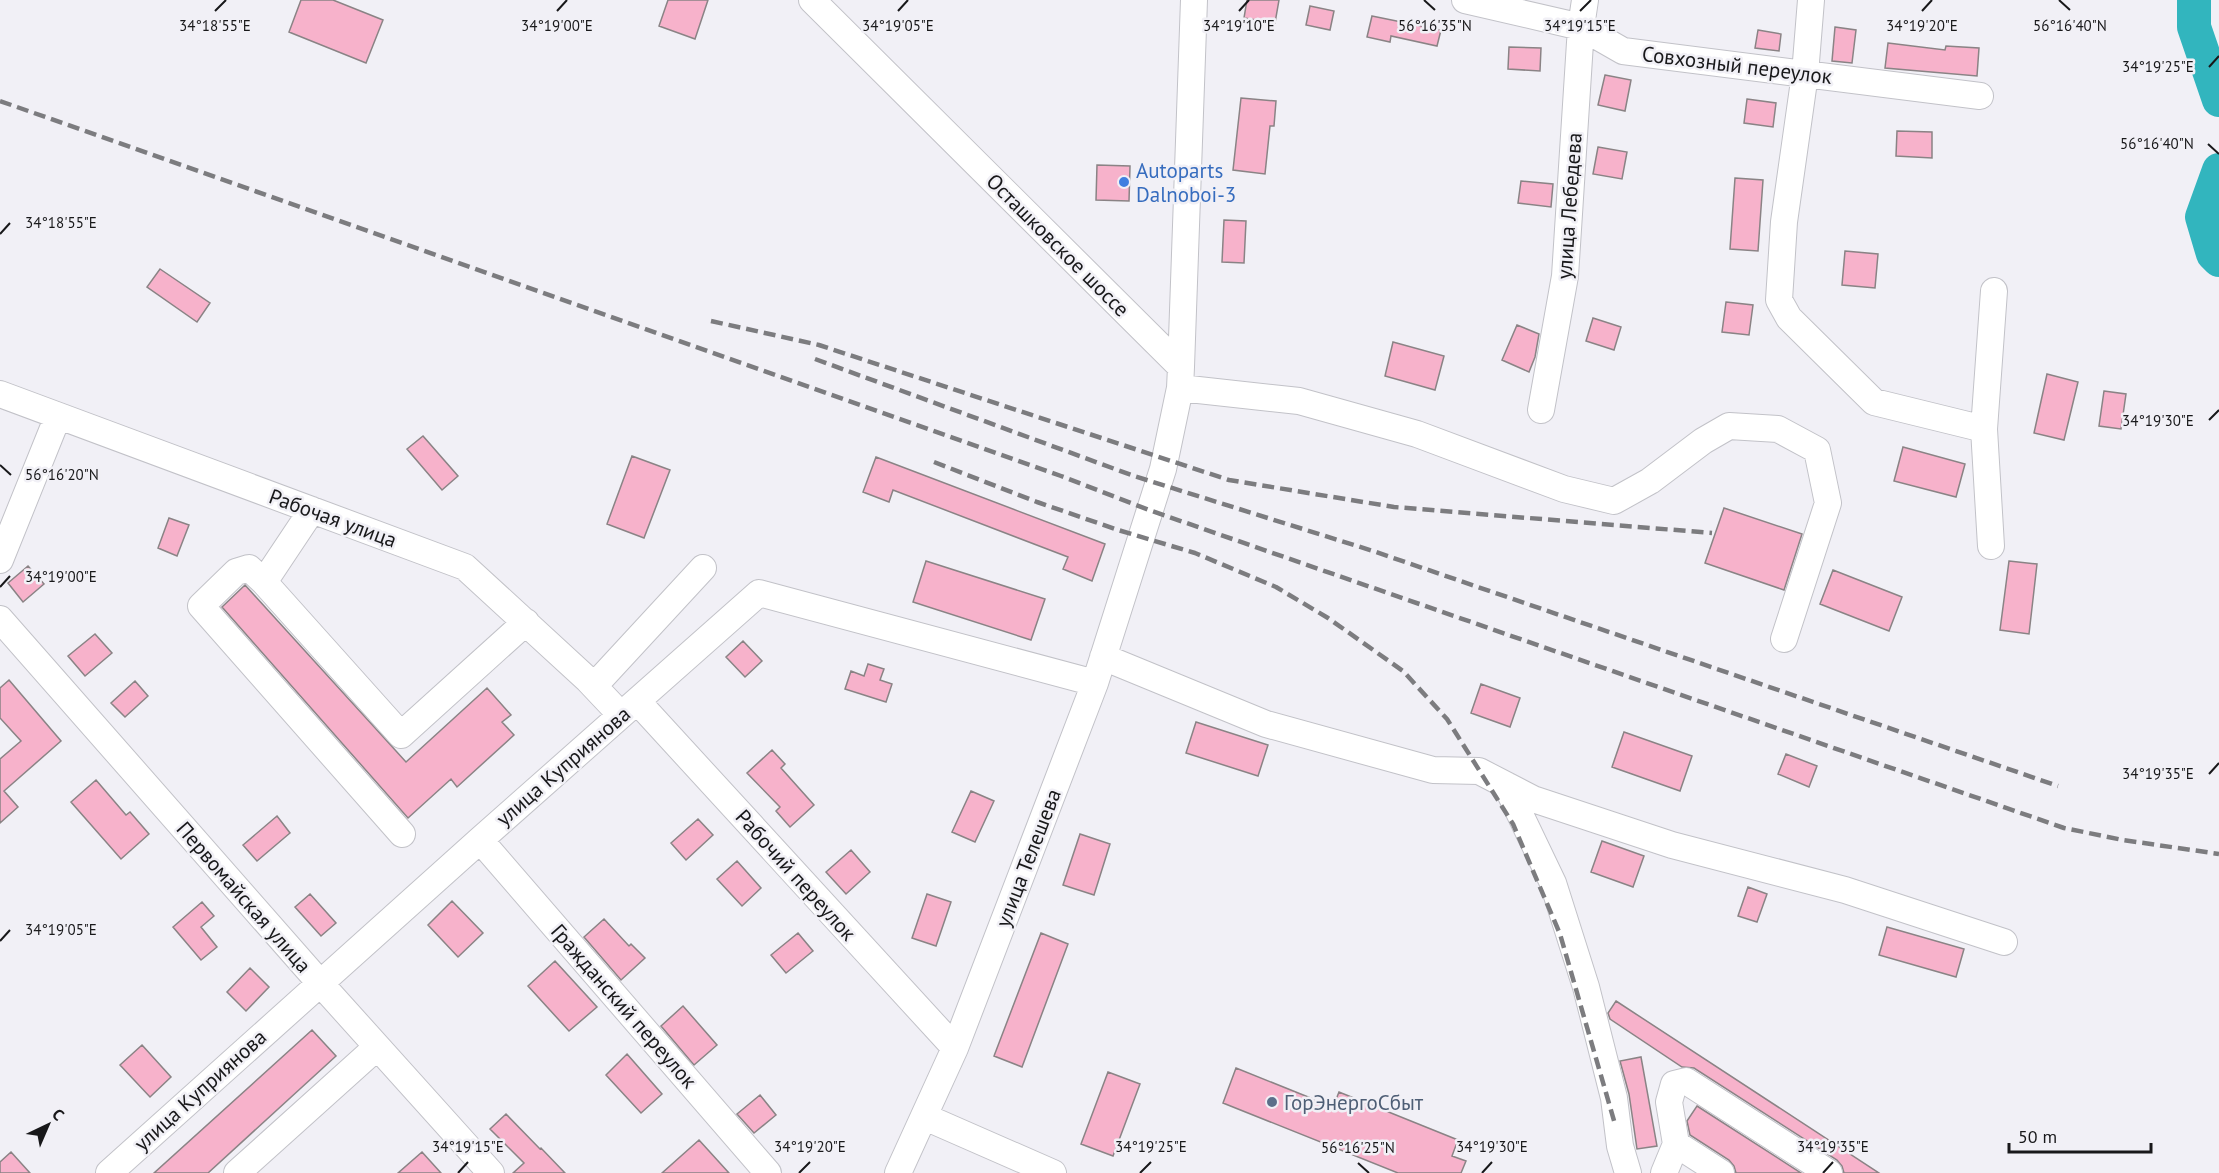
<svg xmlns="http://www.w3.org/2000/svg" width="2219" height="1173" viewBox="0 0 2219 1173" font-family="'PT Sans',sans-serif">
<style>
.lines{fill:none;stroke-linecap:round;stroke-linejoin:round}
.river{stroke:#32b5be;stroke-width:34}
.building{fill:#f7b2cb;stroke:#8a8385;stroke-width:1.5}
.minor-casing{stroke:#c2c2c8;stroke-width:28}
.minor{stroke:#fff;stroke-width:26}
.rail{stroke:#7c7c7f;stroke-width:4.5;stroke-dasharray:12 6;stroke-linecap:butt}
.ticks{fill:none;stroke:#18181a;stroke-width:2}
.shop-dot{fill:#3f7fe0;stroke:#f1f0f6;stroke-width:2}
.service-dot{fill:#5c6f8a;stroke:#f1f0f6;stroke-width:2}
.labels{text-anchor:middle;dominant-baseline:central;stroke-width:5;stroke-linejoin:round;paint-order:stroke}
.street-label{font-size:21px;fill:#18181a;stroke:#f1f0f6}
.shop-label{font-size:21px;fill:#366cbe;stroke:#f1f0f6;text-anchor:start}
.service-label{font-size:21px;fill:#4e5e75;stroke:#f1f0f6;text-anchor:start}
.ticks-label{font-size:15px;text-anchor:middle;fill:#18181a;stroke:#f1f0f6;stroke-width:5;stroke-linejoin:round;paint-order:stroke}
</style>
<rect width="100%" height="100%" fill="#f1f0f6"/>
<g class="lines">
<path class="river" d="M 2194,0 L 2194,27 L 2219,100
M 2219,170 L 2202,217 L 2213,254 L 2219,260"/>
</g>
<path class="building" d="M 301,0 L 333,0 L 383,20 L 366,63 L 289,32 Z
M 668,0 L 708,0 L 695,39 L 659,26 Z
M 1247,0 L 1279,0 L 1275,23 L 1244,18 Z
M 1310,6 L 1334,11 L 1330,30 L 1306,25 Z
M 1372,16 L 1441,30 L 1437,46 L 1391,36 L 1390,42 L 1367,37 Z
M 1835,27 L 1856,30 L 1852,63 L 1832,61 Z
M 1758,30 L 1781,34 L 1779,51 L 1755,48 Z
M 1888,43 L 1945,50 L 1946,46 L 1979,48 L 1977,76 L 1885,68 Z
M 1509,47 L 1541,48 L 1540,71 L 1508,69 Z
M 1605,75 L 1631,80 L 1625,111 L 1598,105 Z
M 1241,98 L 1276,101 L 1274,126 L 1270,126 L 1265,174 L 1233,170 Z
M 1747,99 L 1776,103 L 1773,127 L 1744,123 Z
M 1897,131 L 1932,132 L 1932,158 L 1896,156 Z
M 1598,147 L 1627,152 L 1622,179 L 1593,174 Z
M 1097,165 L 1130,166 L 1129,201 L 1096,200 Z
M 1735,178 L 1763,180 L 1758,251 L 1730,249 Z
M 1521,181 L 1553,184 L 1551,207 L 1518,203 Z
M 1224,220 L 1246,221 L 1244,263 L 1222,262 Z
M 1845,251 L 1878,254 L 1875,288 L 1842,285 Z
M 160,269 L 210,303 L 197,322 L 147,287 Z
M 1726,302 L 1753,305 L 1749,335 L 1722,332 Z
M 1593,318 L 1621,327 L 1614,350 L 1586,341 Z
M 1517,325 L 1539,334 L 1535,357 L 1529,372 L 1502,360 Z
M 1393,342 L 1444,356 L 1435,390 L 1385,376 Z
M 2047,374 L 2078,382 L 2064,440 L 2034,433 Z
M 2104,391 L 2126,394 L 2121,429 L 2099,426 Z
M 423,436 L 458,476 L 442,490 L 407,449 Z
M 1903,447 L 1965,464 L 1956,497 L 1894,481 Z
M 632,456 L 670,470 L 644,538 L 607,524 Z
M 876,457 L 1105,544 L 1092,581 L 1063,569 L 1068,557 L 893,490 L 889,502 L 863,492 Z
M 1724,508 L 1802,534 L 1784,590 L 1705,563 Z
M 169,518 L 189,525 L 177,556 L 158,548 Z
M 926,561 L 1045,599 L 1031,640 L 913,602 Z
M 2009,561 L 2037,564 L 2029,634 L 2000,630 Z
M 28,566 L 44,584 L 23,602 L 8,583 Z
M 1833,570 L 1902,597 L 1889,631 L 1820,604 Z
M 245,585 L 406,762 L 487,688 L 511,715 L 502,722 L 514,735 L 457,787 L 451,779 L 408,818 L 222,607 Z
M 95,634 L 112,653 L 85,676 L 68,656 Z
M 743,641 L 762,661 L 745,677 L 726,657 Z
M 868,664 L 884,669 L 880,680 L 892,684 L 886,702 L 845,689 L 851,671 L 864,676 Z
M 9,680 L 61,741 L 4,791 L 18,807 L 0,823 L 0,759 L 21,741 L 0,718 L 0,688 Z
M 135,681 L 148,696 L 125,717 L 111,703 Z
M 1481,684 L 1520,698 L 1510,727 L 1471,713 Z
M 1196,722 L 1268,745 L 1258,776 L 1186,753 Z
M 1624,732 L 1692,756 L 1680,791 L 1612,767 Z
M 772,750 L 785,764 L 781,768 L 814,805 L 790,827 L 776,811 L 780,807 L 747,773 Z
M 1786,754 L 1817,766 L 1809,787 L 1778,774 Z
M 96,780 L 126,815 L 130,812 L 149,834 L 121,859 L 71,802 Z
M 971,791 L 994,801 L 975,842 L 952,832 Z
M 277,816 L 290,833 L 257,861 L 243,845 Z
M 698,819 L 713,835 L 686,860 L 671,843 Z
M 1080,834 L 1110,844 L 1094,895 L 1063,885 Z
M 1602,841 L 1644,856 L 1633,887 L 1591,872 Z
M 851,850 L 870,872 L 846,894 L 826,872 Z
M 737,861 L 761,888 L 742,906 L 717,879 Z
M 1748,887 L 1767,894 L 1757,922 L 1738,916 Z
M 310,894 L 336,923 L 321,936 L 295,907 Z
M 927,894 L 951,902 L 936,946 L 912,938 Z
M 452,901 L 483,933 L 458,957 L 428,925 Z
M 202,902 L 214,916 L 201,927 L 217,947 L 201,960 L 173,927 Z
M 604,919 L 629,946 L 631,944 L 645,958 L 621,980 L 584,937 Z
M 1887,927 L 1964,949 L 1956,977 L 1879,955 Z
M 798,933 L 813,951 L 786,973 L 771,955 Z
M 1041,933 L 1068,944 L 1022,1067 L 994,1056 Z
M 555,961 L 597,1007 L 569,1031 L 528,986 Z
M 250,968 L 269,987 L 246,1011 L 227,992 Z
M 1616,1001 L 1879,1173 L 1844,1173 L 1842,1166 L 1837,1160 L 1694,1068 L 1682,1067 L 1610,1019 L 1608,1013 Z
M 683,1006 L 717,1045 L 694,1065 L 661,1026 Z
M 312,1030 L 336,1056 L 208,1173 L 154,1173 Z
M 142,1045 L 171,1077 L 150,1097 L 120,1065 Z
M 627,1054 L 662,1094 L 641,1113 L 606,1075 Z
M 1641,1057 L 1657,1146 L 1637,1149 L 1629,1094 L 1620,1061 Z
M 1236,1068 L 1333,1107 L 1339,1092 L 1458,1140 L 1452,1156 L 1466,1161 L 1461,1173 L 1398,1173 L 1223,1103 Z
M 1108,1072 L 1140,1084 L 1113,1156 L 1081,1144 Z
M 760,1095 L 776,1115 L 754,1133 L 737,1114 Z
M 1697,1106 L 1801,1173 L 1736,1173 L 1734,1166 L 1729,1160 L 1690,1135 L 1687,1121 Z
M 506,1114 L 540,1149 L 541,1148 L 565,1173 L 513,1173 L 524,1163 L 490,1129 Z
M 699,1140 L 729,1173 L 662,1173 Z
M 11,1152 L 30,1173 L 0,1173 L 0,1162 Z
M 422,1152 L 441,1173 L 398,1173 Z"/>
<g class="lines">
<g class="minor-casing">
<path id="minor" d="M 812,0 L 1181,367 L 1180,388 L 1163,469 L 1095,683 L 955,1048 L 898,1173
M 1465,0 L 1581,27 L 1623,51 L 1980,96
M 1811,0 L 1805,74 L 1784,222 L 1779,300 L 1789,318 L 1874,402 L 1984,429 L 1991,546
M 1181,367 L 1194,0
M 1180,388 L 1299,401 L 1417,434 L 1564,489 L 1614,501 L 1650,481 L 1703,441 L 1729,426 L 1778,429 L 1817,450 L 1828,503 L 1784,639
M 0,394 L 465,567 L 588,680 L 621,715
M 1541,410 L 1565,276 L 1581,27 L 1585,0
M 1984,429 L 1994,291
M 312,510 L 264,582 L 401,735 L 526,622
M 0,560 L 58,416
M 264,582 L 249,568 L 236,572 L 201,606 L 402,834
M 0,619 L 320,983 L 491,1173
M 1103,657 L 1266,724 L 1433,770 L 1479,771 L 1533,799 L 1672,845 L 1845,890 L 2004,942
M 594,686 L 703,568
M 637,701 L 955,1048
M 1506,785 L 1553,883 L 1586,987 L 1614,1098 L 1620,1146 L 1628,1173
M 480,840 L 768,1173
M 925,1117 L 1053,1173
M 1676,1144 L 1721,1173
M 109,1173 L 480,840 L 759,593 L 1095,683
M 237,1173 L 377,1047
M 1664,1173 L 1676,1144 L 1669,1102 L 1674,1084 L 1686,1081 L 1829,1173"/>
</g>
<use href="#minor" class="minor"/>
<path class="rail" d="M 0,101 L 1061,476 L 1149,510 L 2064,828 L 2123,840 L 2219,854
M 711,321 L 819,345 L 1229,480 L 1394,507 L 1712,533
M 815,359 L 1134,476 L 1373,551 L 2058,786
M 934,462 L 1037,502 L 1118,530 L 1195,553 L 1276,587 L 1328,618 L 1403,671 L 1447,719 L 1513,824 L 1560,934 L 1615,1124"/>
</g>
<path class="ticks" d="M 1424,0 L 1435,10M 2059,0 L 2070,10M 215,11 L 226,0M 557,11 L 567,0M 898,11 L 908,0M 1239,11 L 1249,0M 1580,11 L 1591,0M 1922,11 L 1932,0M 2209,67 L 2219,56M 2208,144 L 2219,154M 0,234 L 10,223M 2209,420 L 2219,410M 0,465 L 11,475M 0,587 L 10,576M 2209,774 L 2219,763M 0,941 L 10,930M 1358,1163 L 1369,1173M 458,1173 L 468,1162M 799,1173 L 810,1162M 1140,1173 L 1151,1162M 1482,1173 L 1492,1162M 1823,1173 L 1833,1162"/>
<circle class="shop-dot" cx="1124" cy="182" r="6"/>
<circle class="service-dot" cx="1272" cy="1102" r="6"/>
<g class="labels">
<g class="street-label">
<text transform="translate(1737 65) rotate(7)">Совхозный переулок</text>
<text transform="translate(1569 206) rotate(-86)">улица Лебедева</text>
<text transform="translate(1058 245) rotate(45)">Осташковское шоссе</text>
<text transform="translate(333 518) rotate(20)">Рабочая улица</text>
<text transform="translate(563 766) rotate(-41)">улица Куприянова</text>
<text transform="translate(1028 858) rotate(-69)">улица Телешева</text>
<text transform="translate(796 875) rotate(48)">Рабочий переулок</text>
<text transform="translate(244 897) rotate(49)">Первомайская улица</text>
<text transform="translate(624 1006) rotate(49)">Гражданский переулок</text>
<text transform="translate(200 1090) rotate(-42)">улица Куприянова</text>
</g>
<g class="shop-label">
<text x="1136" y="170">Autoparts<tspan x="1136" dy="24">Dalnoboi-3</tspan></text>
</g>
<g class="service-label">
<text x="1284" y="1102">ГорЭнергоСбыт</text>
</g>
</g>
<g class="ticks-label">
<text x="1435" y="31">56°16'35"N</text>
<text x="2070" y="31">56°16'40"N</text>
<text x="215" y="31">34°18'55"E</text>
<text x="557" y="31">34°19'00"E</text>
<text x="898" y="31">34°19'05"E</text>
<text x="1239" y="31">34°19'10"E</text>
<text x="1580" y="31">34°19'15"E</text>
<text x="1922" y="31">34°19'20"E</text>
<text x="2158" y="72">34°19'25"E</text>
<text x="2157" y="149">56°16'40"N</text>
<text x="61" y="228">34°18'55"E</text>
<text x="2158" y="426">34°19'30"E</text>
<text x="62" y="480">56°16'20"N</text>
<text x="61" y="582">34°19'00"E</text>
<text x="2158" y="779">34°19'35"E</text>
<text x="61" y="935">34°19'05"E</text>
<text x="468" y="1152">34°19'15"E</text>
<text x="810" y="1152">34°19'20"E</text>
<text x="1151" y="1152">34°19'25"E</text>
<text x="1492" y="1152">34°19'30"E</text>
<text x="1833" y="1152">34°19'35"E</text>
<text x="1358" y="1153">56°16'25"N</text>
</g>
<g transform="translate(48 1125) rotate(44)" stroke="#f1f0f6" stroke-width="4.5" paint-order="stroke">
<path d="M0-4.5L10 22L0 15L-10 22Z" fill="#18181a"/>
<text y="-9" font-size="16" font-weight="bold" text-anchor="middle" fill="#18181a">С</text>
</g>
<path d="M2009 1143v9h142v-9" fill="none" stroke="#18181a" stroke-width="3"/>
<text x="2018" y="1143" font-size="18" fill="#18181a" stroke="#f1f0f6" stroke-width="4.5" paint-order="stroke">50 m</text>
</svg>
